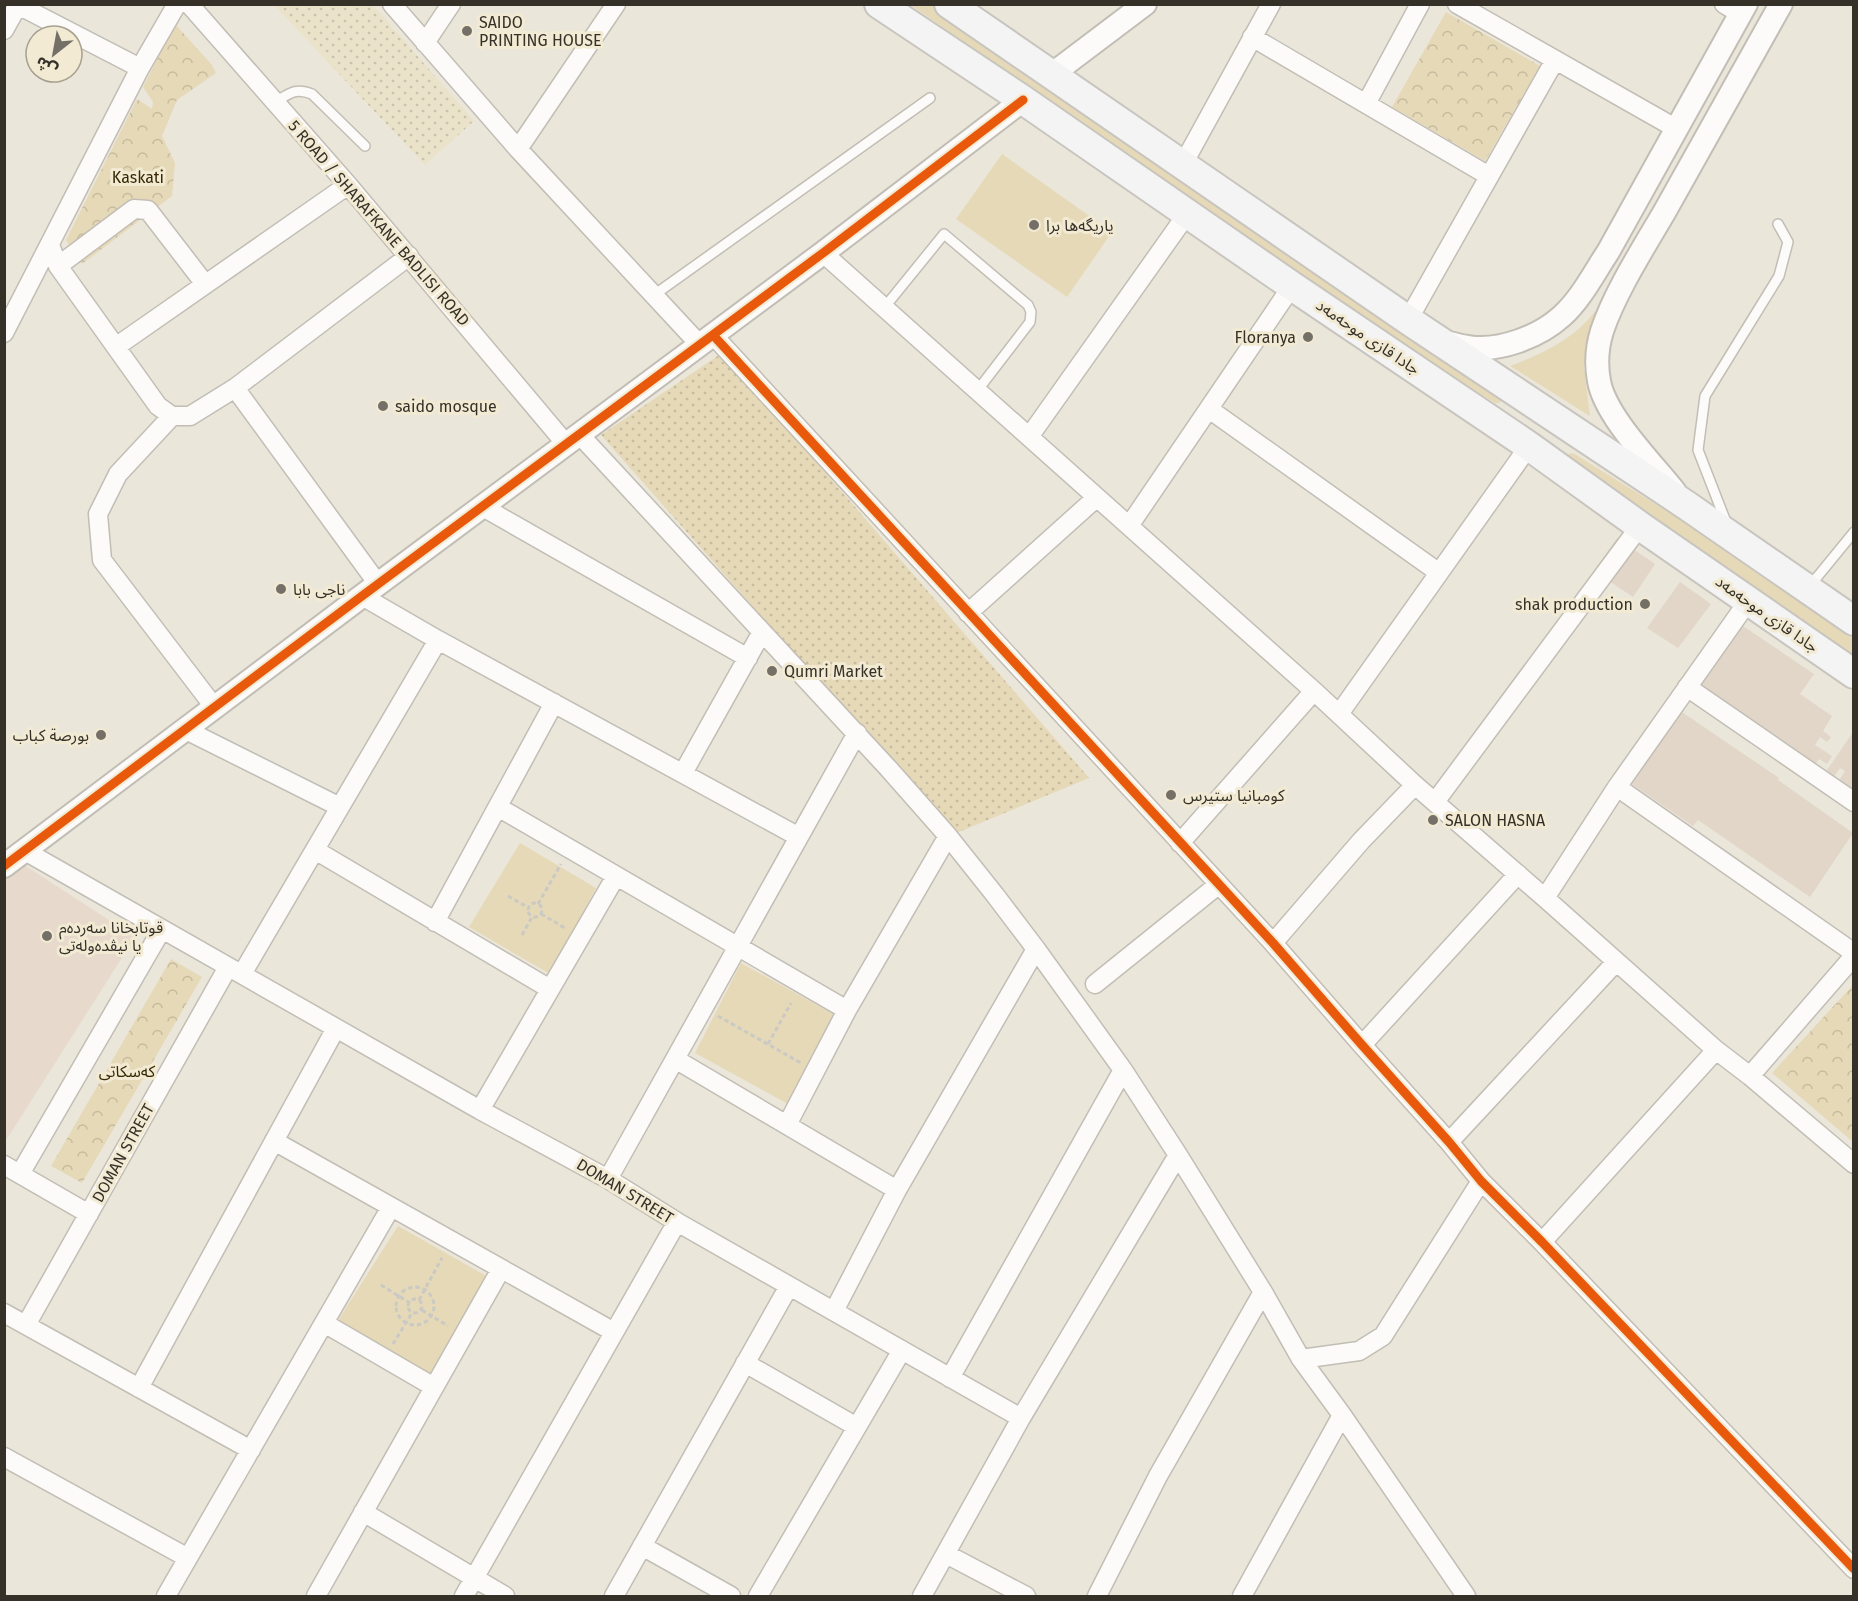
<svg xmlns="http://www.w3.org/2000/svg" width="1858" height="1601" viewBox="0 0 1858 1601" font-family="'Fira Sans','Noto Sans Arabic',sans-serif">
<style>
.commercial{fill:#e1d6c8}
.education{fill:#e7d9cc}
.grass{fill:url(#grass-dots)}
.sand{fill:url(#sand-dots)}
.park{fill:url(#park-crowns)}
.garden{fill:#e6d9b8}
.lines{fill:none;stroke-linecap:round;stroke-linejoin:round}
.service-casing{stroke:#c2beb5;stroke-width:12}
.minor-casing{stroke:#c2beb5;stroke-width:21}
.tertiary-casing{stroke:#c2beb5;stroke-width:26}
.primary-casing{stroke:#c8c5bf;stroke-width:32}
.path{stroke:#cac9c4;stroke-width:3;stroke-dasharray:4.5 3;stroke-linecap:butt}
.service{stroke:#fcfbf9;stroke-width:9}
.minor{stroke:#fcfbf9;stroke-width:18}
.tertiary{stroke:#fcfbf9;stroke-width:22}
.primary{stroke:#f4f4f4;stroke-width:28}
.cycleway-casing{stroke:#f2ead3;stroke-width:13}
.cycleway{stroke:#e8590c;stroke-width:9}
.poi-dot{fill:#757067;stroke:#f2ead3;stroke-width:2}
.labels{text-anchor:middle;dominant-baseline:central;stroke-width:6;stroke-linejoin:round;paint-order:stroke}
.poi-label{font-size:16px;fill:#353129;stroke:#f2ead3;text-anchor:start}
.park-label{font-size:16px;fill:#352804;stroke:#f2ead3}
.street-label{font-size:16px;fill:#353129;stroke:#f2ead3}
</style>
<defs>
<pattern id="grass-dots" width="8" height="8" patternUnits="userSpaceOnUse" patternTransform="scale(1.5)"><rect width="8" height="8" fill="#e6d9b8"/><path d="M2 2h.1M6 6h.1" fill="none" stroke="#c6bb9e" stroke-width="1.8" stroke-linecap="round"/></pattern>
<pattern id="sand-dots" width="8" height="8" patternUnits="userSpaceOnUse" patternTransform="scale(1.5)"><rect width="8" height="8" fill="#eae3c9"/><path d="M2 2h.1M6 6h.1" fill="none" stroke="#c9c3ad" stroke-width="1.8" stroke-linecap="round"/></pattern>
<pattern id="park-crowns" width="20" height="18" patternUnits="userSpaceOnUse" patternTransform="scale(1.5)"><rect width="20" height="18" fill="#e6d9b8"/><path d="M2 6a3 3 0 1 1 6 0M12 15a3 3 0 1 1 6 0" fill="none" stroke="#c6bb9e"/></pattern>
</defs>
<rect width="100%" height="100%" fill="#ebe6da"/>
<path class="commercial" d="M 1617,538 L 1655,564 L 1633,597 L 1594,571 Z
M 1680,582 L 1711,604 L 1678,648 L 1647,628 Z
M 1734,620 L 1814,674 L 1800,694 L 1832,716 L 1823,731 L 1831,737 L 1827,742 L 1820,737 L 1815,745 L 1832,756 L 1827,764 L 1819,759 L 1813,768 L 1690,684 Z
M 1673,706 L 1779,778 L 1778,780 L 1853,833 L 1810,897 L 1698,820 L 1693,826 L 1623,778 Z
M 1853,732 L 1853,795 L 1837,784 L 1845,771 L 1840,768 L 1833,778 L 1825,773 Z"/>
<path class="education" d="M 21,863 L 135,937 L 5,1142 L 5,876 Z"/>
<path class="grass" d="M 722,353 L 1089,778 L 954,834 L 601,435 Z"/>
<path class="sand" d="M 274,5 L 373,5 L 474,121 L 425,165 Z"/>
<path class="park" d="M 1446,12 L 1540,66 L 1485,161 L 1392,107 Z
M 175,24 L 212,65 L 216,73 L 177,100 L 162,136 L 175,163 L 172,196 L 82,264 L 66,240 L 137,99 L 152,109 L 153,102 L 143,87 Z
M 171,959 L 202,977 L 82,1183 L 51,1166 Z
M 1853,985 L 1853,1142 L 1772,1073 Z"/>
<path class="garden" d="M 911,5 L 936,5 L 1502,400 L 1499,403 L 1495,403 L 1373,327 Z
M 1002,154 L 1112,232 L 1067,297 L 956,219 Z
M 1614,280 L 1588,345 L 1584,368 L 1590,416 L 1510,366 C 1545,353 1578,337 1600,305 C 1605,297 1609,288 1614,280 Z
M 1573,453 L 1702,533 L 1853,637 L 1853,661 L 1566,457 L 1568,454 Z
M 520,843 L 596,888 L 550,974 L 469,927 Z
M 741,963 L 835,1015 L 788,1104 L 695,1053 Z
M 398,1226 L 490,1278 L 432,1376 L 337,1322 Z"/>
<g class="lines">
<g class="service-casing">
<path id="service" d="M 275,102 C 289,94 295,87 312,94 L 365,146
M 654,295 L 930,98
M 884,308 L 944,234 L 1028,305 L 1031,312 L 1030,322 L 977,391
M 1726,522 L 1698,450 L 1705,396 L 1779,276 L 1788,242 L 1778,224
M 1809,587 L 1854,532"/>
</g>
<g class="minor-casing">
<path id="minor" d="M 189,4 L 348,185 L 566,444
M 392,4 L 518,149 L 700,345
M 1457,4 L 1677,129
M 1724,4 L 1741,14
M 4,30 L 18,5 L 140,68
M 1252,37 L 1489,176
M 425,43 L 451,4
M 1366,104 L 1420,4
M 518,149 L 616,4
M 1182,166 L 1271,4
M 50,245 L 58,266 L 158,406 L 172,416 L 190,416 L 235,388 L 409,256
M 823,253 L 1314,691 L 1415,785 L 1545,898 L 1716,1050 L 1750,1076 L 1854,1164
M 58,266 L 134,209 L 148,210 L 205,284
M 1408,320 L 1555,60
M 4,333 L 140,68 L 177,4
M 713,335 L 1273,943 L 1362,1045 L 1449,1142 L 1481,1181 L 1542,1242 L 1854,1569
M 117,346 L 348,185
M 235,388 L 378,584
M 1209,409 L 1438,572
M 172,416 L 118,474 L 98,514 L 102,560 L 215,708
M 579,434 L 888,768 L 948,836 L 995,895 L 1036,949 L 1123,1070 L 1178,1155 L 1263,1292 L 1301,1359 L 1342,1415 L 1466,1596
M 1029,437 L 1187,214
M 481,506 L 748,658
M 1129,526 L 1292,286
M 362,596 L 438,640 L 799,837
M 968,613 L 1096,498
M 1687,687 L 1854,802
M 1339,714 L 1529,446
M 186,730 L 340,807
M 683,773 L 762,632
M 1617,787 L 1854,953
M 1435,802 L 1640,526
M 498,807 L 847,1010
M 1180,843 L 1314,691
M 315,850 L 550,989
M 25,851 L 480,1110 L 608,1179 L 677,1222 L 1021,1418
M 1545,898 L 1617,787 L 1749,600
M 435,922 L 554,703
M 1273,943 L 1361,841 L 1415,785
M 242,974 L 438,640
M 1095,984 L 1218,885
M 1362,1045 L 1518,874
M 675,1059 L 897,1190
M 1750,1076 L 1854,956
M 480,1110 L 616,876
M 787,1125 L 847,1010 L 948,836
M 274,1141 L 614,1332
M 1449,1142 L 1616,962
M 4,1165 L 89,1214
M 20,1174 L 162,929
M 608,1179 L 857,733
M 1542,1242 L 1716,1050
M 834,1311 L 897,1190 L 1036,949
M 4,1313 L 251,1450
M 324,1323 L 434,1387
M 26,1325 L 228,967
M 1301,1359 L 1359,1351 L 1383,1336 L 1481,1181
M 745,1363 L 857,1427
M 950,1378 L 1123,1070
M 139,1388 L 336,1028
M 4,1457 L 188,1558
M 363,1512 L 505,1596
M 642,1546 L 731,1596
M 946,1554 L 1026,1596
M 166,1596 L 391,1207
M 316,1596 L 501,1269
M 464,1596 L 677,1222
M 614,1596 L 789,1286
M 758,1596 L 902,1350
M 922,1596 L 1021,1418 L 1178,1155
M 1097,1596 L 1158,1476 L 1263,1292
M 1242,1596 L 1342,1415"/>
</g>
<g class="tertiary-casing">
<path id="tertiary" d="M 1051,75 L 1145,4
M 1445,342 C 1453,344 1460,346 1468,347 C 1499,352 1539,337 1562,316 C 1581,299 1594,273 1608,252 L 1746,4
M 1675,492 C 1652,463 1605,416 1599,381 C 1596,365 1597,347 1602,331 C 1615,292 1644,247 1665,211 C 1703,142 1742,73 1781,4
M 4,866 L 362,596 L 823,253 L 1023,100"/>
</g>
<g class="primary-casing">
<path id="primary" d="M 879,4 L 1023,100 L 1292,286 L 1529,446 L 1640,526 L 1854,674
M 949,4 L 1408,320 L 1686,505 L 1854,621"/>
</g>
<path class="path" d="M 508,896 L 529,908
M528 910a7 7 0 1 1 14 0a7 7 0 1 1-14 0Z
M 538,904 L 561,864
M 541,914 L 565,928
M 522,935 L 532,917
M 718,1016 L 801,1063
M 768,1044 L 791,1003
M 381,1285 L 410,1303
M396 1306a19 19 0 1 1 38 0a19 19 0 1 1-38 0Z
M408 1306a7 7 0 1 1 14 0a7 7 0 1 1-14 0Z
M 419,1300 L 442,1258
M 422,1310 L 448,1326
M 393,1344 L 412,1313"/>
<use href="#service" class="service"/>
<use href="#minor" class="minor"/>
<use href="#tertiary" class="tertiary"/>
<use href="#primary" class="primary"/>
<g class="cycleway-casing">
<path id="cycleway" d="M 713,335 L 1273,943 L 1362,1045 L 1449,1142 L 1481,1181 L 1542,1242 L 1854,1569
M 4,866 L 362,596 L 823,253 L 1023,100"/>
</g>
<use href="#cycleway" class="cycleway"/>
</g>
<g class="poi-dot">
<circle cx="467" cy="31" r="6"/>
<circle cx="1034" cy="225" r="6"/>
<circle cx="1308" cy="337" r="6"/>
<circle cx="383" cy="406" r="6"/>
<circle cx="281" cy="589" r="6"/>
<circle cx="1645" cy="604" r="6"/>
<circle cx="772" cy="671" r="6"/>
<circle cx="101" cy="735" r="6"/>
<circle cx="1171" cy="795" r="6"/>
<circle cx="1433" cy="820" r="6"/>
<circle cx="47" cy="936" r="6"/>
</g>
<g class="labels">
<g class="poi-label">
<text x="479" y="22">SAIDO<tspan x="479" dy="18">PRINTING HOUSE</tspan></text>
<text x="1046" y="225">یاریگەها برا</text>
<text x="1296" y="337" text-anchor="end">Floranya</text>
<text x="395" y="406">saido mosque</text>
<text x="293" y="589">ناجى بابا</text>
<text x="1633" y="604" text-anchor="end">shak production</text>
<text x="784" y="671">Qumri Market</text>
<text x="89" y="735" text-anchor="end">بورصة كباب</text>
<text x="1183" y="795">كومبانيا ستيرس</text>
<text x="1445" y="820">SALON HASNA</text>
<text x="59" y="927">قوتابخانا سەردەم<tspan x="59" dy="18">یا نیڤدەولەتی</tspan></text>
</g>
<g class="park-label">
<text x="138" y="177">Kaskati</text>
<text x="127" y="1071">کەسکاتی</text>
</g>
<g class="street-label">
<text transform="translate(379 223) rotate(49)">5 ROAD / SHARAFKANE BADLISI ROAD</text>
<text transform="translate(1368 337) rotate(34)">جادا قازی موحەمەد</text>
<text transform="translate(1767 614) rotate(35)">جادا قازی موحەمەد</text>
<text transform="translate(123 1153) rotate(-61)">DOMAN STREET</text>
<text transform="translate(625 1191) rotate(31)">DOMAN STREET</text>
</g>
</g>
<rect width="1858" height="1601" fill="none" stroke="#353129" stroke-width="12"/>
<g transform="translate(54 54) rotate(211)"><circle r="28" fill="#f2ead3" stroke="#a6a08f" stroke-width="1.5"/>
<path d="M0-4.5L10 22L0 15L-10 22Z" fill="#757067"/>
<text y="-9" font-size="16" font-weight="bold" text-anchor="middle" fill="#353129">ش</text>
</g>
</svg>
